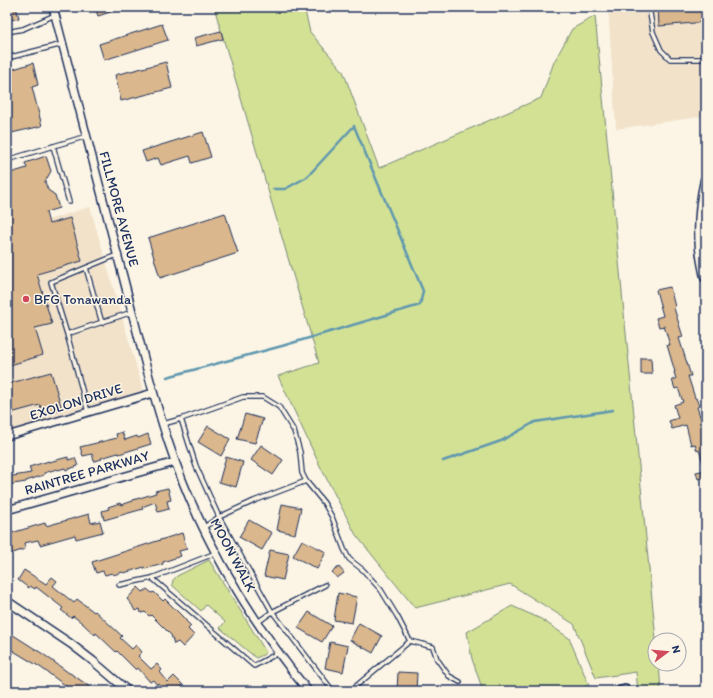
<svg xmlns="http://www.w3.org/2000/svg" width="713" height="698" viewBox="0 0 713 698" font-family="Itim,sans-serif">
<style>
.built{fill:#f2e2ca}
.green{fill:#d3e194;stroke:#778879}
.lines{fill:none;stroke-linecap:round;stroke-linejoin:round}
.stream{stroke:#5f97b0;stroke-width:2.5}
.building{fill:#dab78c;stroke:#1b2f5e}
.lane-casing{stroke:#1b2f5e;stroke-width:6}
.street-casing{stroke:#1b2f5e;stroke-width:10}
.secondary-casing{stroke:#1b2f5e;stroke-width:13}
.lane{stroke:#fcf5e5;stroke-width:3.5}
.street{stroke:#fcf5e5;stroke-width:7}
.secondary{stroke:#fcf5e5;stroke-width:10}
.poi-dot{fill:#d1495b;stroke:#fcf5e5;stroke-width:1.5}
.labels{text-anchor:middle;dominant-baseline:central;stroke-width:3;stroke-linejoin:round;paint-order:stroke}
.street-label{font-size:14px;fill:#1b2f5e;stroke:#fcf5e5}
.poi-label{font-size:14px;fill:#1b2f5e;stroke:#fcf5e5;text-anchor:start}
</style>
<rect width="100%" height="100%" fill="#fcf5e5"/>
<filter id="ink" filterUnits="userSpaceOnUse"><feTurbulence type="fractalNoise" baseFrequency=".025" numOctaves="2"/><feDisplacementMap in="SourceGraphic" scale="8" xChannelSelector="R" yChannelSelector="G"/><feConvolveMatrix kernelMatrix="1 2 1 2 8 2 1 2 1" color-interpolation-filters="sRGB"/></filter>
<g filter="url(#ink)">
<path class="built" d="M 608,7 L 706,7 L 706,116 L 616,129 Z
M 90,207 L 145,396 L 7,436 L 7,232 Z"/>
<path class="green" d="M 214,7 L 304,7 L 310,32 L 343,71 L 379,168 L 541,98 L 554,62 L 572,29 L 595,16 L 656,640 L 655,640 L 655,664 L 659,664 L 661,691 L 638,691 L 636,672 L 596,678 L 574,624 L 510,584 L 415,608 L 356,535 L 320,466 L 278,376 L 319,363 Z
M 209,560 L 266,652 L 263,655 L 256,658 L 220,628 L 225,622 L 206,605 L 201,611 L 172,585 L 173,580 L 177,576 Z
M 512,606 L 541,619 L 569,638 L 589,685 L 571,691 L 483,691 L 472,659 L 467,632 Z"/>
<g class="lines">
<path class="stream" d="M 167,377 L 282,346 L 420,305 L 423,291 L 354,126 L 307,177 L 285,189 L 273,189
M 443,461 L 501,441 L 535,422 L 613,410"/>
</g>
<path class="building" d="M 7,7 L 16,7 L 19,18 L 7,21 Z
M 95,7 L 123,7 L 123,8 L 98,16 Z
M 658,7 L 706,7 L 706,22 L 659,26 Z
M 162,24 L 168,40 L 104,60 L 99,44 Z
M 221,31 L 223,39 L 196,46 L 194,38 Z
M 166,62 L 172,88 L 121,101 L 115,75 Z
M 33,63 L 38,85 L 32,87 L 42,126 L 7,134 L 7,71 Z
M 203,132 L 211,157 L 192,163 L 190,156 L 161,165 L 158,158 L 146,162 L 142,151 Z
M 46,156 L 51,171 L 45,182 L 48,190 L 55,195 L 59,208 L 46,212 L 49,224 L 70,218 L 82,261 L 37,274 L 52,324 L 35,328 L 43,355 L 7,366 L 7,236 L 10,235 L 7,226 L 7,174 L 27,168 L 25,163 Z
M 225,213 L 238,253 L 160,278 L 148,238 Z
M 670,287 L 675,307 L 674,308 L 683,337 L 679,338 L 691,376 L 688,376 L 695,398 L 696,398 L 699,406 L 697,407 L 702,422 L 704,422 L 706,428 L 706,466 L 704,466 L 699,450 L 697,451 L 695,444 L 691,445 L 686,425 L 672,429 L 669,421 L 678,418 L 674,405 L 683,402 L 678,388 L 675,389 L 672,380 L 676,379 L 674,372 L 675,372 L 667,345 L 670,345 L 664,326 L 659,327 L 656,318 L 663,316 L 656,290 Z
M 641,358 L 651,358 L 652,374 L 641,374 Z
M 51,372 L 62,409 L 43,414 L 40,405 L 7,414 L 7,384 Z
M 245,414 L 263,419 L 255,443 L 237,439 Z
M 208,426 L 230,439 L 221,456 L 198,442 Z
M 122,432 L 125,440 L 137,436 L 138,438 L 148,434 L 151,444 L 119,454 L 118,453 L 101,458 L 102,459 L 94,461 L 92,454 L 83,456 L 80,447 L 117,438 L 116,434 Z
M 261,445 L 283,460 L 273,475 L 251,460 Z
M 68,457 L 68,460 L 75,458 L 78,466 L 66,470 L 65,468 L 58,470 L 57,469 L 44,473 L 44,475 L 26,481 L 26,482 L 7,485 L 7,477 L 31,473 L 29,467 L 49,461 L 49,462 Z
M 226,457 L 243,462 L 236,487 L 219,482 Z
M 706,470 L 706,477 L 698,479 L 696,472 Z
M 168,488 L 171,500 L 167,501 L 169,509 L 158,512 L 155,502 L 142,507 L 143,509 L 104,520 L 102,511 L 109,509 L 108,507 L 120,503 L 121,505 L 133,501 L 133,500 L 156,493 L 155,491 Z
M 282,504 L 301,508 L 295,534 L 277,530 Z
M 89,514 L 91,523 L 100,521 L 103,532 L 76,539 L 75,535 L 40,545 L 38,540 L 24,543 L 25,549 L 7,555 L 7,543 L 10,542 L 8,534 L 45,523 L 46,526 Z
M 249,520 L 272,533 L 262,550 L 239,537 Z
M 182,533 L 187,549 L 179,551 L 181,556 L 163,562 L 163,564 L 145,569 L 144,567 L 124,573 L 123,572 L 113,575 L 112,573 L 105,575 L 103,571 L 96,573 L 92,562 Z
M 302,540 L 326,552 L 317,569 L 293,556 Z
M 270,550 L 289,554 L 283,580 L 264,576 Z
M 339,567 L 344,573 L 337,578 L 332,572 Z
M 24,570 L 46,584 L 52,577 L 57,581 L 53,586 L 74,603 L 77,599 L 94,612 L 95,611 L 122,636 L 120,638 L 132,649 L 136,645 L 142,652 L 138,656 L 151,669 L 157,664 L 162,670 L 160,672 L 168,682 L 174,676 L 183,685 L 178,691 L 166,691 L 158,683 L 157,685 L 153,680 L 150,682 L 138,668 L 136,670 L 117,651 L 116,652 L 96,633 L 95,635 L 81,622 L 73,616 L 71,618 L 61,610 L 63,608 L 36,587 L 35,589 L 30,586 L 29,588 L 18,580 Z
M 138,587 L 143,592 L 147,589 L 152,593 L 154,592 L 163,601 L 165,599 L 185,619 L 186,621 L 191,626 L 188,629 L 194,635 L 183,647 L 178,642 L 174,644 L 171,635 L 151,615 L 149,616 L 145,612 L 141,613 L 140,609 L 135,611 L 132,605 L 127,599 Z
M 338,593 L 357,597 L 352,623 L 334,620 Z
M 309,612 L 332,626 L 322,642 L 298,628 Z
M 359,623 L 382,636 L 373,653 L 350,640 Z
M 7,631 L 43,654 L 69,673 L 70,673 L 86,684 L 93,691 L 73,691 L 40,667 L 7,647 Z
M 330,642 L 348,646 L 343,672 L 325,668 Z
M 398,672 L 417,673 L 416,691 L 397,691 Z"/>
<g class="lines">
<g class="lane-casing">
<path id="lane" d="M 649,7 L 653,32 L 661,50 L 670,59 L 706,59
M 7,32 L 23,29 L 55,15
M 7,58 L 63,44
M 53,146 L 69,202
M 7,160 L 87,136
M 117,255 L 51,282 L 67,334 L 132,312
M 86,268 L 102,323
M 67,334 L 88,412
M 181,419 L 243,397 L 263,397 L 279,407 L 294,431 L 300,452 L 302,473 L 306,481 L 324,503 L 332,517 L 344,549 L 349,559 L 363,570 L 381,590 L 397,616 L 410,641 L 350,691
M 163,424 L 181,419 L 196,466 L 219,517 L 271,610 L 333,691
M 203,528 L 219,517 L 254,501 L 306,481
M 152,578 L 254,666 L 278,653
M 119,585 L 152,578 L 216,553
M 258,622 L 272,612 L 325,585
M 410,641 L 433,647 L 437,659 L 449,676 L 460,682"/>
</g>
<g class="street-casing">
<path id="street" d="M 53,7 C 76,93 98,179 120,265 C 136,325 149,385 169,444 C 199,534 248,617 308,691
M 7,436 L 153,393
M 7,510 L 175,462
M 7,601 L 71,644 L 93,661 L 128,691
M 619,691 L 625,689"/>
</g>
<g class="secondary-casing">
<path id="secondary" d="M 706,180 C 701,202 699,226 701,249 C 702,259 704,268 706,277"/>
</g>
<use href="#lane" class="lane"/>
<use href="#street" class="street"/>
<use href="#secondary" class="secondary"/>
</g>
</g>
<circle class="poi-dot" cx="26" cy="299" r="4"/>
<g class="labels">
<g class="street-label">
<text transform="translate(119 209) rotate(75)">FILLMORE AVENUE</text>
<text transform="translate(76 402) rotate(-17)">EXOLON DRIVE</text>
<text transform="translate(87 473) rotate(-16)">RAINTREE PARKWAY</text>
<text transform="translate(233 555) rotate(62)">MOON WALK</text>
</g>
<g class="poi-label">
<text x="34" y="299">BFG Tonawanda</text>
</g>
</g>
<rect width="713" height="698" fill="none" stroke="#fcf5e5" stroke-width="24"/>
<rect x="12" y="12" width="689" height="674" fill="none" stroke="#1b2f5e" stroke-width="1.5" filter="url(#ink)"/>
<g transform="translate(667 652) rotate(74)"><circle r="19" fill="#fcf5e5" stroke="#a2a6af"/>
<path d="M0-3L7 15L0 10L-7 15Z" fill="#d1495b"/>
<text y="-6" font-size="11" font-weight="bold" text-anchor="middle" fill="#1b2f5e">N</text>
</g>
</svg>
